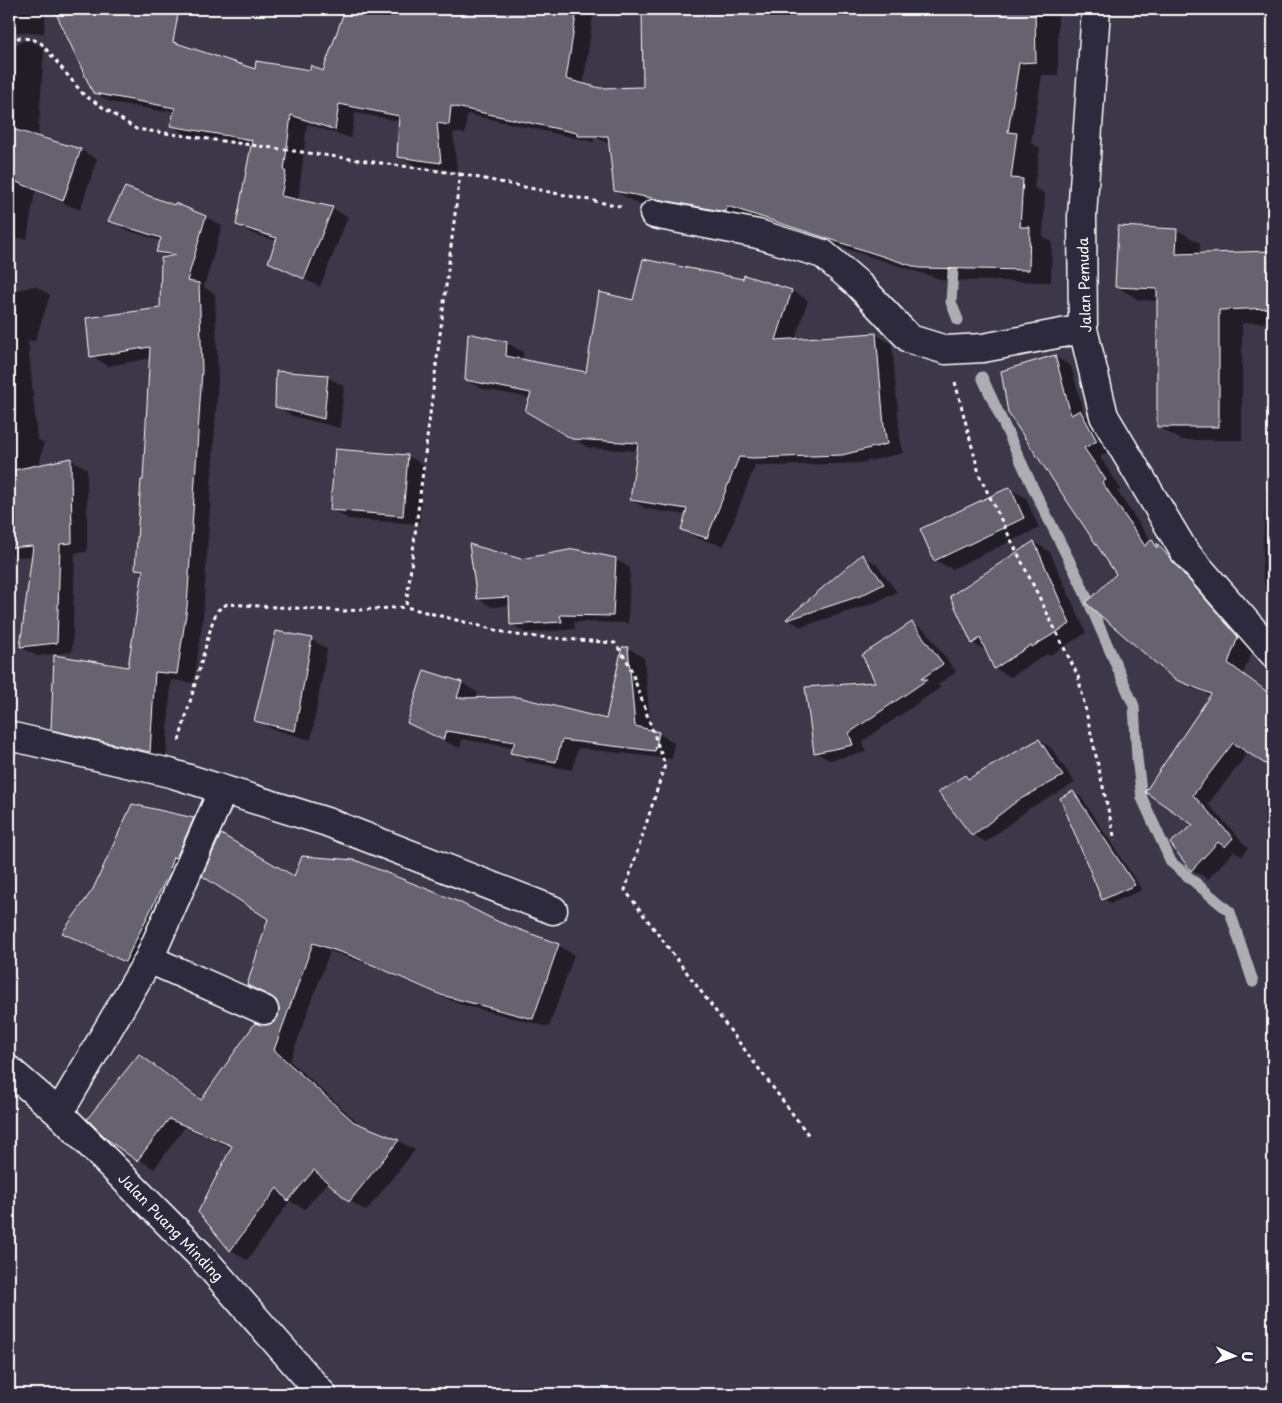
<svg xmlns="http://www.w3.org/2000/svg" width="1282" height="1403" viewBox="0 0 1282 1403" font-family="'Playpen Sans',sans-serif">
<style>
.shadow{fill:#0007}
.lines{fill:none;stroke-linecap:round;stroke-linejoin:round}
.stream{stroke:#afadb4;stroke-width:11}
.building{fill:#666270;stroke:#fff}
.minor-casing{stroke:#fff;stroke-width:31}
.path{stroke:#fff;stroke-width:3;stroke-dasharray:4 4;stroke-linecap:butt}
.minor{stroke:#2f2a3d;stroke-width:28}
.labels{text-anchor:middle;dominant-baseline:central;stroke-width:4;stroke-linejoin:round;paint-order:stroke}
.street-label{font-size:14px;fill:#fff;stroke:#2f2a3d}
</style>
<rect width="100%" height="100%" fill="#3c3749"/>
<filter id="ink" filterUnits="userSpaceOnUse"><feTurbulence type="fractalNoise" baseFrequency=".02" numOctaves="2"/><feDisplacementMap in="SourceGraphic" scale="10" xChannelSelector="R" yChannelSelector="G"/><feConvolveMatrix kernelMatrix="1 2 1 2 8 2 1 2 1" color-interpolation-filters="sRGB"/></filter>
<g filter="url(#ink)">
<path class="shadow" d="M 9,9 L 46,9 L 44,33 L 9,32 Z
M 56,9 L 178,9 L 171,68 L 324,72 L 346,9 L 491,9 L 503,11 L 504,9 L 594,9 L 583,86 L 595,93 L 644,88 L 644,9 L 1062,9 L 1058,9 L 1058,75 L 1042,75 L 1031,143 L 1040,148 L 1034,187 L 1045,194 L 1043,236 L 1052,242 L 1051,282 L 943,280 L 750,218 L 749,224 L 638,204 L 615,191 L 610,145 L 594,136 L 594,142 L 467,114 L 465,134 L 453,132 L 457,171 L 415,165 L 399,156 L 400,121 L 355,113 L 351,138 L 307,124 L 298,201 L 332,208 L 348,217 L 320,287 L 270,262 L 278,241 L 253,234 L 237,224 L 252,145 L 187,135 L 171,125 L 174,113 L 166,109 L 166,112 L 110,102 L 94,92 Z
M 28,39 L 44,48 L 38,138 L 81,150 L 97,159 L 80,210 L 35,191 L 27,239 L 9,237 L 9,48 Z
M 176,205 L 206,217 L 222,226 L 204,287 L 215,294 L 218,380 L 203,617 L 194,683 L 171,680 L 166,761 L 69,738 L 53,729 L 129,669 L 144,573 L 136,569 L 144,481 L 151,358 L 108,366 L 92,356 L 161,310 L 168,258 L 157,251 L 161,241 L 126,230 L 110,220 L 175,207 Z
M 1177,230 L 1200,243 L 1200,254 L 1273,252 L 1273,322 L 1242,323 L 1242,440 L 1182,440 L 1158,427 L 1158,301 L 1139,300 L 1116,286 Z
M 744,276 L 792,291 L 808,300 L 795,340 L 875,334 L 892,344 L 900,436 L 903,453 L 860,463 L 770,466 L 755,465 L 724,546 L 699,539 L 682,529 L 686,515 L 647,509 L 631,500 L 639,451 L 589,448 L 527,411 L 531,398 L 483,389 L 466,380 L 507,343 L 523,352 L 523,360 L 587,374 L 634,301 L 744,281 Z
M 35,286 L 50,295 L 35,341 L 28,341 L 37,439 L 44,443 L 39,466 L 71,460 L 87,469 L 87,552 L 75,553 L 72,652 L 37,656 L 21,647 L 33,556 L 16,557 L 9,553 L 9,292 Z
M 1054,356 L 1071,366 L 1084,414 L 1096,421 L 1112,450 L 1100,457 L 1121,489 L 1117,491 L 1151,541 L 1152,540 L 1168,549 L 1254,647 L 1243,673 L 1273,695 L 1273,767 L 1249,752 L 1208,804 L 1248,848 L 1242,856 L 1234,851 L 1208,879 L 1192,870 L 1171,844 L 1195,825 L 1146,792 L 1211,696 L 1192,688 L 1175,678 L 1117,574 L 1009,413 Z
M 327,377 L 344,386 L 340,428 L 293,416 L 276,407 Z
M 408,456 L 424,465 L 419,524 L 348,519 L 332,509 Z
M 1010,489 L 1026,498 L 1039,528 L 952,569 L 935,560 Z
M 1266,489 L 1273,489 L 1273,614 L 1270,612 L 1262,571 Z
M 1034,542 L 1050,552 L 1086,633 L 1049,656 L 1047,654 L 1011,677 L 995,668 L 987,651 L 972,643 Z
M 862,556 L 876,564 L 897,592 L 874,603 L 801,627 L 788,619 Z
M 615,559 L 630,568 L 628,623 L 574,622 L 575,629 L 526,633 L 511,624 L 511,605 L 492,607 L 478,599 L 521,560 Z
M 912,623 L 926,631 L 956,672 L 937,685 L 941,687 L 863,741 L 866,752 L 829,760 L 815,752 L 876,684 Z
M 311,639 L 327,649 L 311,740 L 272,729 L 256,720 Z
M 628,648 L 644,658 L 651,732 L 658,733 L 674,743 L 672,759 L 578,748 L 572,770 L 528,762 L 512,752 L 514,748 L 462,739 L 460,748 L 424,732 L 408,722 L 462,683 L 478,693 L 476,699 L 607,721 Z
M 1039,740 L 1051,748 L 1075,783 L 1030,808 L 986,842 L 973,835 L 965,776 L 970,780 Z
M 1073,793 L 1081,797 L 1142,890 L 1111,903 L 1103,899 Z
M 193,820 L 209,829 L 141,970 L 80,942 L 64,932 Z
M 294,878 L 499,923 L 558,945 L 574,955 L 549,1027 L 459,1004 L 370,965 L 330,951 L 290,1061 L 364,1128 L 399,1141 L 415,1150 L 366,1211 L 350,1201 L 328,1181 L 305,1209 L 290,1201 L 247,1260 L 231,1250 L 199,1212 L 233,1148 L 185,1127 L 154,1169 L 108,1139 L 139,1055 L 155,1065 L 203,1100 L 265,1027 L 274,1023 L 280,1016 L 281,1008 L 277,1000 L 248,985 Z"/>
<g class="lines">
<path class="stream" d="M 954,255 L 951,302 L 958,320
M 982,377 L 1035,492 L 1080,582 L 1134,706 L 1137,758 L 1142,798 L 1171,862 L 1230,912 L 1253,982"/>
</g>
<path class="building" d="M 54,9 L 179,9 L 173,42 L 255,69 L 256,61 L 310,70 L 311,65 L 323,71 L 345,9 L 577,9 L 566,79 L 600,88 L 643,87 L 642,9 L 1035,9 L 1036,62 L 1019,63 L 1008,132 L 1017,133 L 1011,178 L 1023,179 L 1020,227 L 1030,227 L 1029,270 L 919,268 L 727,206 L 726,212 L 614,191 L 608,136 L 577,136 L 577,133 L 451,106 L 449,125 L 437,123 L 441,163 L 397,157 L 399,116 L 339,104 L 335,130 L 291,115 L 284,171 L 286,172 L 281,196 L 333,207 L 304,279 L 268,262 L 277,238 L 236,225 L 252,140 L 170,126 L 175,108 L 93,93 Z
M 9,128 L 81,149 L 63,201 L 9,179 Z
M 125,187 L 174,205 L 175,203 L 206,216 L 187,281 L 199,283 L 202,370 L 187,607 L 177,674 L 155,672 L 150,752 L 51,730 L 54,655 L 128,667 L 143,570 L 135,569 L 141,480 L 143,480 L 150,347 L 90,357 L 86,318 L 160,308 L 161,258 L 176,255 L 156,252 L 161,238 L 108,221 Z
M 1118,226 L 1177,229 L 1176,254 L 1273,251 L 1273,308 L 1219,310 L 1219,427 L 1157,427 L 1157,289 L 1115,287 Z
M 643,259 L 743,279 L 744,275 L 792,290 L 776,340 L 876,333 L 884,426 L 887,444 L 842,455 L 753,458 L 739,457 L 707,538 L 681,530 L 687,509 L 630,500 L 638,443 L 572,439 L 525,411 L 531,393 L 465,380 L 468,333 L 507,342 L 506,356 L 586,372 L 599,292 L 633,300 Z
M 1055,355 L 1071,415 L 1080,410 L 1097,441 L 1084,448 L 1106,480 L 1102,482 L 1145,546 L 1152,539 L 1157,548 L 1157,543 L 1238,637 L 1228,663 L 1273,696 L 1273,769 L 1233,743 L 1193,795 L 1233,838 L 1225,847 L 1218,842 L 1191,871 L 1170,843 L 1193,825 L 1145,792 L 1211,694 L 1174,679 L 1086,603 L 1116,574 L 1008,413 L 1001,371 Z
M 276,371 L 328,375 L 324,419 L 275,407 Z
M 335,449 L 408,455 L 403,516 L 330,510 Z
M 71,458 L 72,543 L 60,544 L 57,643 L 20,647 L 33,546 L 9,548 L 9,471 Z
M 1010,487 L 1024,518 L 934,561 L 920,529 Z
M 1034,541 L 1070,624 L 1032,647 L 1031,645 L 994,669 L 980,638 L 972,644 L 950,596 Z
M 469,544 L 521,559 L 574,549 L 616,558 L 613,616 L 560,615 L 562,622 L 510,625 L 509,597 L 477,599 Z
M 862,554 L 884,584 L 860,596 L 787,620 L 786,619 Z
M 912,622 L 943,664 L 921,679 L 928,679 L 849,733 L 853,745 L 814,753 L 805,687 L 875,682 L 862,655 Z
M 276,631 L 312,638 L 295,731 L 254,721 Z
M 622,647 L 628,647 L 635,726 L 659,732 L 655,751 L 562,740 L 556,762 L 510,753 L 515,742 L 446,731 L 443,740 L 407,723 L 424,670 L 462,682 L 457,698 L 518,697 L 606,719 Z
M 1039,739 L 1063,776 L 1017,801 L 972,836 L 938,792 L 965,775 L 968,779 Z
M 1073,791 L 1135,885 L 1102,900 L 1060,798 Z
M 132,804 L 194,818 L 176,858 L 173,857 L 165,881 L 125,962 L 62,933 L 93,889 Z
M 221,834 L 294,876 L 302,856 L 355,860 L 459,902 L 499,922 L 559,944 L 533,1019 L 441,995 L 352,956 L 313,943 L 274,1050 L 354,1122 L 399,1140 L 349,1202 L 314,1170 L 288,1201 L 277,1188 L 230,1251 L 198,1212 L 232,1146 L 169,1119 L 137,1161 L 108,1140 L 87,1119 L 139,1054 L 201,1100 L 255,1023 L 266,1025 L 273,1023 L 278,1017 L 279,1008 L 276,1000 L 270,996 L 247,985 L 268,919 L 202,876 Z"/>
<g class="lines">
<g class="minor-casing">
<path id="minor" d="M 1096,9 L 1082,216 L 1083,329 L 1104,416 L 1184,551 L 1273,653
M 654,214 L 758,234 L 823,254 L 858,284 L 910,339 L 946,350 L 983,348 L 1083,329
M 9,736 L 170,773 L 327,822 L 553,910
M 149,959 L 264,1010
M 9,1070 L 59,1113 L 200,1255 L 322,1394
M 59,1113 L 149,959 L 223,790"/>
</g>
<path class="path" d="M 9,37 L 32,39 L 41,43 L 84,95 L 136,129 L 460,174 L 406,607 L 515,635 L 615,643 L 629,664 L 665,765 L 625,890 L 810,1137
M 460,174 L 624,207
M 955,382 L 980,477 L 1078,676 L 1115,840
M 179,741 L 213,620 L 218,610 L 227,604 L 344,611 L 406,607"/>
<use href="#minor" class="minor"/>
</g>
</g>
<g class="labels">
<g class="street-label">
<text transform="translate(1084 285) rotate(-92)">Jalan Pemuda</text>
<text transform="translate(171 1227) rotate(46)">Jalan Puang Minding</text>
</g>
</g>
<rect width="1282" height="1403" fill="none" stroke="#2f2a3d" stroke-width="30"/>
<rect x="15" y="15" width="1252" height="1373" fill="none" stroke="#fff" stroke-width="2" filter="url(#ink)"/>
<g transform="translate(1234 1356) rotate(93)" stroke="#2f2a3d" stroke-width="4" paint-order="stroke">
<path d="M0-4L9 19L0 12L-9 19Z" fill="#ffffff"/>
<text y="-8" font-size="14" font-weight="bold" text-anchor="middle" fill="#ffffff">U</text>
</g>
</svg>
